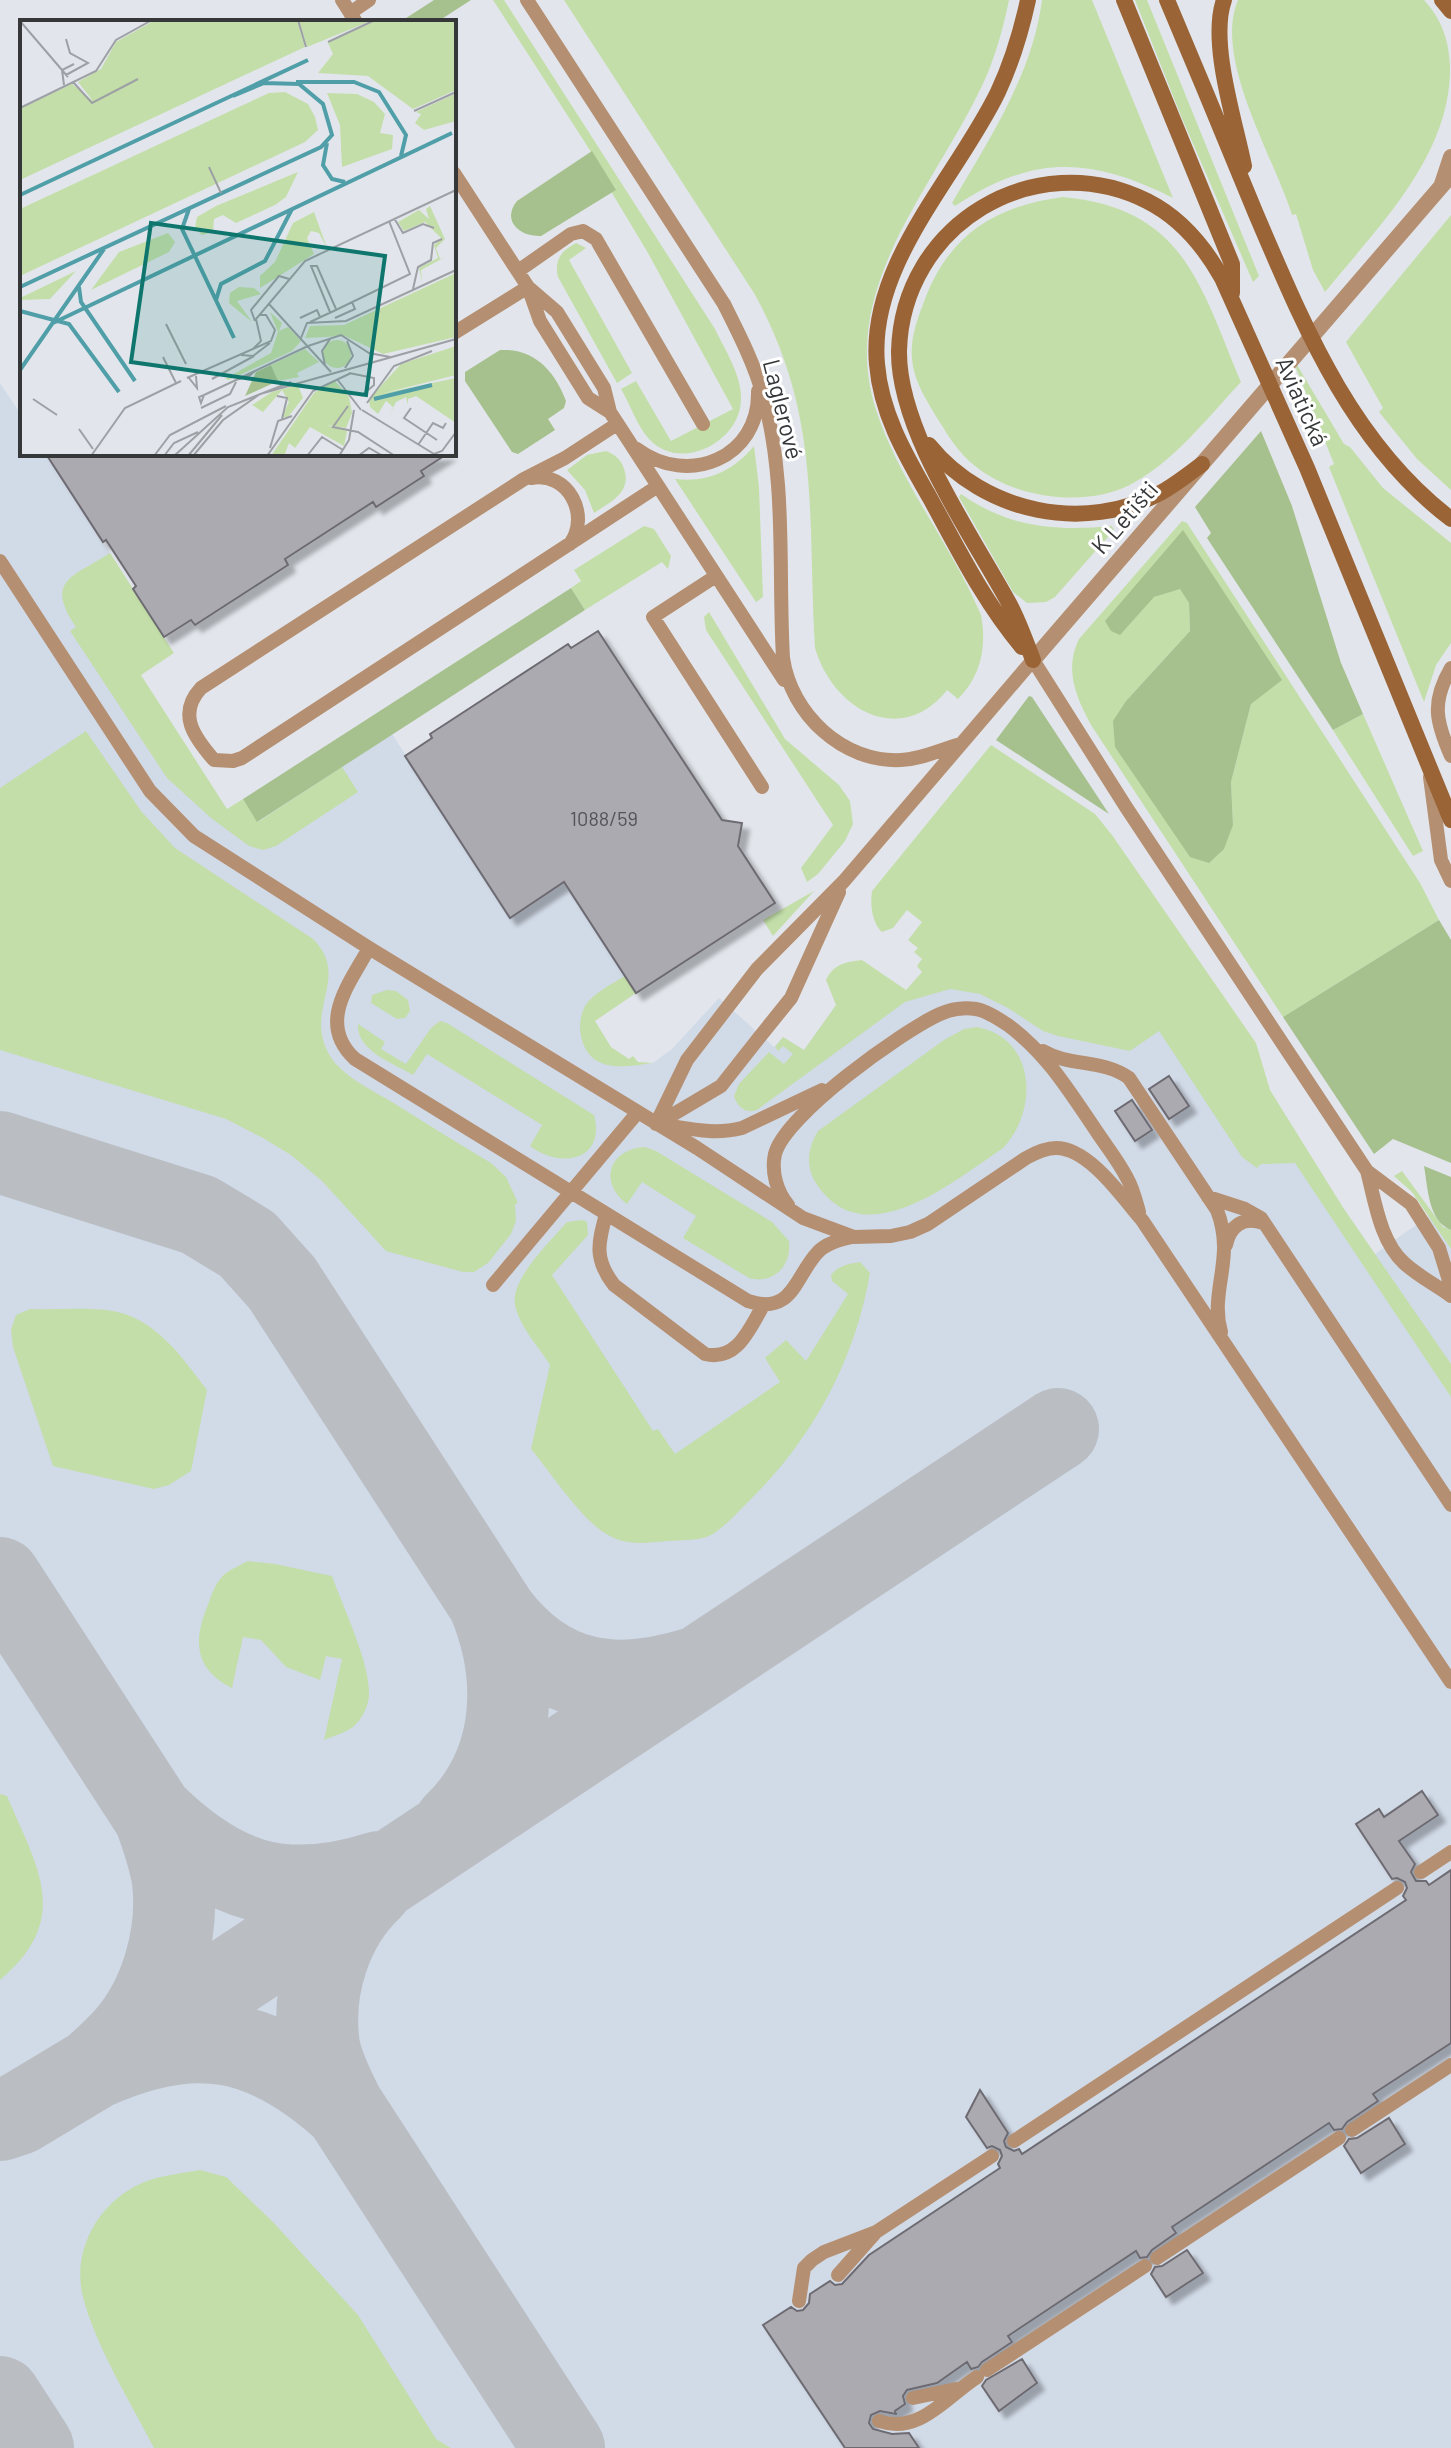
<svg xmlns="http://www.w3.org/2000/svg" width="1451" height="2448" viewBox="0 0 1451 2448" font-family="Barlow,sans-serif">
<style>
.built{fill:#d1dae7}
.green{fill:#c3dea9;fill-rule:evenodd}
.forest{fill:#a6c18d}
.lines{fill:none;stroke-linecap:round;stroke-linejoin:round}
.taxiway{stroke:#babec3;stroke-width:82}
.building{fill:#acaab1;stroke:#6d6b72;stroke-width:2;filter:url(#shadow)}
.service{stroke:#b58f71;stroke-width:14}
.tertiary{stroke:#b58f71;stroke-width:16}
.secondary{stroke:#9b6436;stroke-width:16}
.labels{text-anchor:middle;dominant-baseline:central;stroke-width:6;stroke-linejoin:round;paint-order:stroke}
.number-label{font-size:20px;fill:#535457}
.street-label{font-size:24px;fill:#353739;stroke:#fff}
.inset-river{fill:none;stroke:#509fa8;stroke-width:4}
.inset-road{fill:none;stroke:#9da0a4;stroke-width:2}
.view{fill:#0f766e;fill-opacity:0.15;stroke:#0f766e;stroke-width:4}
.inset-edge{fill:none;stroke:#353739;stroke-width:4}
</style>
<defs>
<filter id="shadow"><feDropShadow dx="7" dy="7" stdDeviation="2" flood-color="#0004"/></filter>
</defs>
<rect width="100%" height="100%" fill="#e2e6ec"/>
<path class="built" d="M 0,383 L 22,416 L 22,454 L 46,454 L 168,643 L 127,670 L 218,814 L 244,831 L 392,734 L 510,917 L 564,882 L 636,993 L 586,1026 L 628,1066 L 653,1063 L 672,1049 L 719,998 L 774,1047 L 783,1037 L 804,1050 L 862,969 L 905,1002 L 941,968 L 1130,1003 L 1344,1209 L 1375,1254 L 1433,1213 L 1443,1227 L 1451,1230 L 1451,2448 L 0,2448 Z"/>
<path class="green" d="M 493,0 L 504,0 L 715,329 C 725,350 742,376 741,399 C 741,442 680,473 649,439 C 637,426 630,404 621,389 L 636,381 L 671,441 L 733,409 L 648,253 L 612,193 L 615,189 Z
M 564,0 L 1009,0 C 1004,24 998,47 989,70 C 943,180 835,282 876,410 C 899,481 952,546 981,615 C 987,647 981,676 958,699 L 947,690 C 901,748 833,710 815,648 C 807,515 822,416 754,293 Z
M 1042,0 L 1092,0 L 1173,198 C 1091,157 1033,154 955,206 L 952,203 C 989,139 1032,76 1042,0 Z
M 1135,0 L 1147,0 L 1259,276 L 1253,282 L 1181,116 Z
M 1238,0 L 1424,0 C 1442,20 1449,40 1450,67 C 1451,156 1378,227 1325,292 L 1313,270 L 1296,214 L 1292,215 C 1274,157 1213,59 1238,0 Z
M 1063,197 C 1184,208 1200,285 1241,382 C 1209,416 1176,459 1135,482 C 1090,509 1015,499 975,466 C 957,452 946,432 934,413 C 924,396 913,378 912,358 C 910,338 918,317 925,299 C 950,234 995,206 1063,197 Z
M 1451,215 L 1451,490 L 1417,459 L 1379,412 L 1383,408 L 1346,342 Z
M 576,243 L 586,248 L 569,260 L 632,373 L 617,383 L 558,277 C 554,260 561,251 576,243 Z
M 1290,353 L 1344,444 L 1350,447 L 1383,488 L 1451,543 L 1451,643 L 1436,665 L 1424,702 L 1329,467 L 1334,464 Z
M 754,446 L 759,487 L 763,597 L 756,602 L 675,479 C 708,483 733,471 754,446 Z
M 606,451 C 615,455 621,459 624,469 C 632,492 611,502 594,513 L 585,490 L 567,470 L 587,455 Z
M 961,494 C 1009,528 1056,531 1112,526 L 1114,530 L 1055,597 L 1046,602 L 1027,603 L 1013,592 L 959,497 Z
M 1182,521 L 1187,523 L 1420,883 L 1439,920 L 1283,1017 L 1091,725 C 1076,697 1064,670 1079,639 ZM 1183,531 L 1251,704 L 1231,782 L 1233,825 L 1126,701 L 1190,631 L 1189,603 L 1180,588 L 1154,597 Z
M 644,526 L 654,529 L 671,556 L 668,569 L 662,562 L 585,610 L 571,588 L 581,581 L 574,570 Z
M 110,553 L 174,653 L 141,675 L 227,809 L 243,799 L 258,822 L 342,767 L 358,792 L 276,846 L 263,850 L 249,846 L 211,818 L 167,778 L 70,631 L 76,627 C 44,580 73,577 110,553 Z
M 709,612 L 785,739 L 839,785 L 850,801 L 853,824 L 845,841 L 818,874 L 807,882 L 801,868 L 833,825 L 706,630 L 704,617 Z
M 1363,714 L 1423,851 L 1413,856 L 1333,730 Z
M 86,731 L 141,811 L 175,848 L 313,939 C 348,974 311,1004 324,1043 C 326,1049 331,1059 336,1064 C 351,1080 373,1091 392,1102 C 425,1123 458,1143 491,1163 L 506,1177 L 518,1203 L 515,1204 L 516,1221 L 511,1234 L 488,1263 L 474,1272 L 463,1272 L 386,1251 L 322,1181 L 291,1155 L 263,1138 L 226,1119 L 0,1050 L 0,788 Z
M 991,745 L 1095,814 L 1112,835 L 1256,1043 L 1270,1090 L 1344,1209 L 1451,1364 L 1451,1397 L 1295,1163 L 1261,1164 L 1257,1168 L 1242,1157 L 1159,1031 L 1130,1051 L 1058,1036 L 1043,1031 L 1008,1008 L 980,994 L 950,989 L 905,1002 L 757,1110 C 746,1114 737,1107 734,1096 L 739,1084 L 769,1052 L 784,1064 L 793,1054 L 783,1046 L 778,1051 L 775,1047 L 783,1037 L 804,1050 L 836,1005 L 826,980 C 833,964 846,962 862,960 L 906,990 L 922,972 L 917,966 L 922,959 L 914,952 L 918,948 L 908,940 L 922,922 L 907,910 L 893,928 L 882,932 C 872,923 870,905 872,891 Z
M 814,891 L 773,936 L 763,920 Z
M 625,976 L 636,993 L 595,1021 L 611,1047 L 629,1059 L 633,1056 L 638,1062 L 653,1063 C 624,1067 589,1074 581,1036 C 579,1026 580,1016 585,1006 C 593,993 612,984 625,976 Z
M 387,990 L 396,991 L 408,1000 L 410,1011 L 405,1018 L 397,1019 L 371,1003 L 372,995 Z
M 440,1021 L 447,1023 L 594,1115 C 606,1161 560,1169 530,1146 L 542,1125 L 427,1054 L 413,1075 C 393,1063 356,1051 358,1024 L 385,1042 L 381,1049 L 406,1064 L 431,1028 Z
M 977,1027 C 1036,1038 1039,1110 1003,1148 C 955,1180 864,1258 816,1183 C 805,1166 808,1147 818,1131 L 944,1040 L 964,1029 Z
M 645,1147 L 656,1151 L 772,1222 L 789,1241 C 792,1265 774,1285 749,1278 L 683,1238 L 696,1216 L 642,1182 L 627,1204 C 598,1182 609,1149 645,1147 Z
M 1402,1171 L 1443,1227 L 1451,1230 L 1451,1249 L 1412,1192 L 1394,1176 Z
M 582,1220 L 587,1222 L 588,1235 L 552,1275 L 653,1431 L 658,1429 L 675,1454 L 780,1382 L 765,1358 L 786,1340 L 806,1361 L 848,1294 L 832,1281 L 831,1275 C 839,1265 848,1264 860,1262 L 870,1273 C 855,1360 813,1438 750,1500 C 738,1512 723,1529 709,1536 C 698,1541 679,1540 667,1541 C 646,1543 626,1546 608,1535 C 582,1521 551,1473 531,1449 L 550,1365 C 539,1347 519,1326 515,1305 C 510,1279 551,1241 567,1222 Z
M 30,1309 C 57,1310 86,1307 113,1311 C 155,1318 183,1358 207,1390 L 191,1471 L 169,1485 L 154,1489 L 53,1466 L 13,1347 L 11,1330 L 16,1315 Z
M 248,1561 L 275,1564 L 332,1576 C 343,1607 370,1663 369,1694 C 369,1706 362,1719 353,1727 C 345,1733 333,1736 324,1740 L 342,1659 L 326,1656 L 320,1680 L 286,1667 L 261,1640 L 243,1637 L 232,1688 C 194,1669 193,1640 208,1605 C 212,1593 216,1581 226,1573 C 233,1568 241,1565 248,1561 Z
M 0,1794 L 7,1796 C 37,1867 73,1918 0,1980 Z
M 200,2170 L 226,2177 L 273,2222 L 358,2315 L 436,2439 L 451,2448 L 154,2448 C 131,2403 95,2345 83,2297 C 72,2254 95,2208 134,2187 C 153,2176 178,2174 200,2170 Z"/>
<path class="forest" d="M 434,0 L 471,0 L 437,22 L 400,22 Z
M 592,151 L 616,190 L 541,236 C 520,237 501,221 517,201 Z
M 500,350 C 534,348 555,371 566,401 L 564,408 L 548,419 L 555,430 L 518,454 L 512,452 L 465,381 L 465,372 Z
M 1261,431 L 1292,506 L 1341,663 L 1363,714 L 1333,730 L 1207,538 L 1211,533 L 1195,507 Z
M 1183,530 L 1282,680 L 1251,704 L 1231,782 L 1233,825 L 1224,849 L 1209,863 L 1190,857 L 1115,747 L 1113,721 L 1126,701 L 1190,631 L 1189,603 L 1180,589 L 1154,597 L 1120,635 L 1111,631 L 1105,621 Z
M 571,588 L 585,610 L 257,822 L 243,799 Z
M 1029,696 L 1032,697 L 1109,814 L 996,740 Z
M 1439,920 L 1451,940 L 1451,1163 L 1393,1139 L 1374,1154 L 1283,1017 Z
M 1424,1166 L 1451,1177 L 1451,1230 C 1428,1221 1428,1188 1424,1166 Z"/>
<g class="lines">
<path class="taxiway" d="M 0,1152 L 199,1215 L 247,1244 L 282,1283 L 497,1615 C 550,1684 615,1693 695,1668
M 0,1578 L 184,1862
M 454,1825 C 517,1765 520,1678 489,1603
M 372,1888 C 330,1927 311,1990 319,2046 C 323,2069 335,2090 344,2109 C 263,2036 194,2023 93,2069 C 104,2059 115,2049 125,2038 C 161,1998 179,1935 173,1881 C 170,1859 162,1837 154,1815 C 224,1883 284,1902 379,1872
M 314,2062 L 564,2448
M 0,2120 L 18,2114 L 93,2069 L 1058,1429
M 0,2397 L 33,2448"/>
</g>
<path class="building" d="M 46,454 L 447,454 L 421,471 L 424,476 L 376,507 L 373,502 L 285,559 L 288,565 L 195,625 L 191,620 L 164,637 L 133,589 L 136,586 L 106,540 L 103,542 Z
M 598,631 L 722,820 L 742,823 L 738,846 L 775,903 L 636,993 L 564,882 L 510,918 L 405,756 L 432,738 L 430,734 L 568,644 L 571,648 Z
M 1169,1076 L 1189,1106 L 1169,1119 L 1149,1089 Z
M 1132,1100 L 1152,1130 L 1135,1141 L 1115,1111 Z
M 1422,1791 L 1438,1815 L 1399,1841 L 1415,1864 L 1411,1872 L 1416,1881 L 1426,1881 L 1429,1885 L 1451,1870 L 1451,2043 L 1373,2094 L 1378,2101 L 1347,2122 L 1342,2129 L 1334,2130 L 1329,2123 L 1172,2227 L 1176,2233 L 1152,2250 L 1147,2257 L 1140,2258 L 1136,2251 L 1008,2336 L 1012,2342 L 982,2362 L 978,2367 L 971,2369 L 967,2362 L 937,2383 L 907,2390 L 903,2396 L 905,2404 L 895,2411 L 896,2414 L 880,2411 L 871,2415 L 869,2423 L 873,2429 L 892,2434 L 909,2433 L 919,2448 L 845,2448 L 763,2325 L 791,2307 L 797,2311 L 803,2310 L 809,2303 L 810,2294 L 830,2281 L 835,2285 L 842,2284 L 869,2255 L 1000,2168 L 998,2164 L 1002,2156 L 1000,2150 L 992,2146 L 987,2148 L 966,2117 L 980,2090 L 1008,2133 L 1004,2141 L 1006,2147 L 1014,2151 L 1019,2149 L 1022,2154 L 1406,1900 L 1403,1896 L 1407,1888 L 1405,1882 L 1397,1878 L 1392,1879 L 1356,1824 L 1379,1809 L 1384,1817 Z
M 1389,2118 L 1405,2144 L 1361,2173 L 1344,2146 L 1349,2139 L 1357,2138 Z
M 1187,2250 L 1203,2273 L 1166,2297 L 1151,2274 L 1155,2267 L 1162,2266 Z
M 1022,2359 L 1037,2383 L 999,2411 L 982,2386 L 986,2380 Z"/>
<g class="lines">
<path class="service" d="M 342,0 L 356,22
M 527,0 L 724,304 C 739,334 754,363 763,395 C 787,480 778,571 783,658 C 791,714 843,763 901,760 C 923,759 941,749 961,744
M 350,13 L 369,0
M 454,173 L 528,287 L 540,321 L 588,398 L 610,412
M 518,271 L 571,234 L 583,231 L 596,239 L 703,424
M 528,287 L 557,312 L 604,388 L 610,412 L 784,680
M 454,333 L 528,287
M 617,424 L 565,458 L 524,479 L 201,688 C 177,714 194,737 214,760 L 233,761 L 242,758 L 658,486
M 637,449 C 688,487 760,458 758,391
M 531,478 C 568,471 591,515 570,544
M 0,561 L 150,791 L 194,836 L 369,948 L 697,1148 L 803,1218 L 854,1237 L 891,1236 L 910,1232 L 928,1224 L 1026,1158 C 1035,1153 1045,1148 1056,1148 C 1089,1148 1122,1197 1142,1220 L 1451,1682
M 716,576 L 653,617 L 762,787
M 1451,668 C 1431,702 1436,722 1451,756
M 1430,777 L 1441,860 L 1451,881
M 369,948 C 350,983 316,1023 355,1059 L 748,1301 C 793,1316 795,1276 818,1252 C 826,1243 840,1240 852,1237
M 1043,1051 C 1070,1067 1103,1059 1129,1078 L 1217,1210 C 1236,1259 1209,1290 1221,1332
M 656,1124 L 687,1060 L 757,969 L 844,881 L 1033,660 L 1126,807 L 1367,1171 C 1375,1201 1380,1241 1404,1263 C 1418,1276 1436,1285 1451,1296
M 657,1124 L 721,1086 L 758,1039 L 791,998 L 839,892
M 664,1125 C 691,1129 715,1135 742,1128 L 822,1090
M 1367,1171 L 1411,1204 L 1439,1248 L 1451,1287
M 1208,1197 L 1245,1209 L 1261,1218 L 1451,1505
M 788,1205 C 777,1192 771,1172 775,1154 C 785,1115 902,1031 940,1014 C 951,1009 964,1007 976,1009 C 988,1011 998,1019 1008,1025 C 1048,1055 1069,1091 1097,1132 C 1107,1147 1119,1162 1127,1178 C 1133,1188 1136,1201 1139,1212
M 606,1214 C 598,1244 594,1259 614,1285 L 705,1354 C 738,1362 750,1327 764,1304
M 1226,1245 C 1230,1226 1243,1216 1263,1223
M 493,1285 L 638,1112
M 1421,1872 L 1451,1852
M 1352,2130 L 1451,2065
M 1014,2141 L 1397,1888
M 1157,2258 L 1339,2138
M 838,2275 L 875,2233
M 799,2301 L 804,2268 L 812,2260 L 824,2252 L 876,2232 L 992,2156
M 987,2370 L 1145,2266
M 913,2398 L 956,2389
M 879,2421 C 919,2435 946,2397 977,2377"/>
<path class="tertiary" d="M 1442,184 L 1451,157
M 1033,660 L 1451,175"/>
<path class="secondary" d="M 1124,0 L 1232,264 L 1232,293
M 1167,0 C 1197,71 1227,143 1256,214 C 1304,326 1351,443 1451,519
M 1224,0 C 1209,42 1235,121 1244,166
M 1442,0 L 1451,11
M 929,445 C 984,513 1085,534 1162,492 C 1176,484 1189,474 1202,464
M 1022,647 C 984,602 958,549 930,498 C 906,456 881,414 877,364 C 868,264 957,177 998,92 C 1012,62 1021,32 1028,0
M 1033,660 C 1026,642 1019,622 1010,605 C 972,535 898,431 899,351 C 902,225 1034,145 1147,201 C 1181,218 1204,246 1222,278 L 1307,468 L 1451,820"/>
</g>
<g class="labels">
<g class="number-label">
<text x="604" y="818">1088/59</text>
</g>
<g class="street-label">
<text transform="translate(1303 401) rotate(66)">Aviatická</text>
<text transform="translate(784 409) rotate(76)">Laglerové</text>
<text transform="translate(1124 517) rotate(-49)">K Letišti</text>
</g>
</g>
<g transform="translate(20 20)">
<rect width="436" height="436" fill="#e2e6ec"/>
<path d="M 135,0 L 277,0 L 285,27 L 0,160 L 0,89 L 52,64 L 73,81 L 58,62 L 81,49 L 96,22 ZM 279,0 L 353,0 L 287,27 ZM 357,0 L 436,0 L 436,70 L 393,89 L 348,56 L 298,53 L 313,34 L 308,23 ZM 265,72 L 288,84 L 295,97 L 298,110 L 285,122 L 0,256 L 0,189 L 249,73 ZM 307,73 L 337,74 L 354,82 L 365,94 L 360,113 L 373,115 L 372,129 L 322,147 L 320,105 ZM 435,74 L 436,101 L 404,110 L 395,103 L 401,94 L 396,92 ZM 278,152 L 266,177 L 255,185 L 216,203 L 203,195 L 194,199 L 193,212 L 182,215 L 175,208 L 177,197 L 196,186 ZM 410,186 L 425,219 L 416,228 L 420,239 L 425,237 L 401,250 L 402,262 L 399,248 L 418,238 L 414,225 L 422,219 L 405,202 L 384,211 L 378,202 L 399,190 L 409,199 L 406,189 ZM 294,192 L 307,228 L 299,213 L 291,211 L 287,218 L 294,234 L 240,268 L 240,256 L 255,242 L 273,203 ZM 148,213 L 155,222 L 149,232 L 71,270 L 99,232 ZM 56,251 L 30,279 L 0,280 L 0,278 ZM 436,253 L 436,317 L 363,334 L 325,316 L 285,318 L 290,306 L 324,305 ZM 219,267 L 234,268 L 241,274 L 217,281 L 232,302 L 209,283 L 210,273 ZM 250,292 L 262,303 L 259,311 L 268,307 L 281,321 L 272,331 L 209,360 L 205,359 L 251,333 L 258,312 ZM303 334a14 14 0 1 1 28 0a14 14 0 1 1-28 0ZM 436,326 L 436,355 L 360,374 L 436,358 L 436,403 L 396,376 L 388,379 L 388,385 L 386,377 L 376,382 L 370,394 L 373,387 L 366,381 L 358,394 L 350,387 L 349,379 L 381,344 ZM 285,329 L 299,342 L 277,353 L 279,357 L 258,361 L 251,345 ZM 314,360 L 329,377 L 332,393 L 326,408 L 306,405 L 327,411 L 324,426 L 290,407 L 275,428 L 269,423 L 264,436 L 251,436 L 294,373 ZM 278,365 L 283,378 L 268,397 L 262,397 L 269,382 L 262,370 L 243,392 L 232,385 L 252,372 Z" fill="#c3dea9"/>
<path d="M 251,345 L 258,361 L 225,376 L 236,352 Z" fill="#a6c18d"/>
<path class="inset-river" d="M 276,62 L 334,62 L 359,72 L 386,115 L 381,136M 307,123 L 303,145 L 312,159 L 325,162M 0,175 L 288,40M 169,189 L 162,209 L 214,318M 0,267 L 301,127 L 312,115 L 303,84 L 279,64 L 244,63 L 213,76M 59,267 L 61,282 L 115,361M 196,280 L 201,264 L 245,241 L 272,189M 0,291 L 49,304 L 99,372M 33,303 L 432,113M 0,350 L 84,229M 354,379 L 412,365"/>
<path class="inset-road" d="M 278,0 L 286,27M 0,1 L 48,57M 308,22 L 355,0M 46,55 L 68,43 L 50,33 L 46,19M 53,62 L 72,83 L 118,59M 44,65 L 42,50 L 54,44M 0,88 L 76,51 L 96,20 L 132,0M 394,91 L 436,72M 189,147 L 201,173M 374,198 L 383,213 L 403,204 L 414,208M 393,269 L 398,247 L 411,240 L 413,223 L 422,219M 249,284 L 311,352M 318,289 L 390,254 L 369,201M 310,292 L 291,246 L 297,246 L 316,289M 280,298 L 297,290 L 300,297M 315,298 L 335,289 L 332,282M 235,301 L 231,290 L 259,256 L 269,259M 290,302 L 318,289M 146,304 L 166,344M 281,318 L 287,303 L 326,301 L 436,250M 288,326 L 321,315 L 349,333 L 370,337M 233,329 L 241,321 L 236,299 L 285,241 L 436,170M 221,335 L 233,336 L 250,323M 143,337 L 156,363M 305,345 L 302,331 L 310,319M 325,348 L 333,336 L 327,321M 329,353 L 354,358 L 354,365 L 341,376M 222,357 L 288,326M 167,358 L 251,321 L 255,310 L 246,295 L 239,295M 169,358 L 177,368 L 176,356M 192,359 L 234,336M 317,359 L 341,390M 184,375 L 181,383 L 179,377 L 184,375 L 216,360 L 229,356 L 235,351M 257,376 L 267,378 L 262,399M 13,379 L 37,395M 347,383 L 374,346 L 412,331M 328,386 L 313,407 L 338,412 L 375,436M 181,388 L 210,374 L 216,362M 391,388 L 384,398 L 417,420M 342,390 L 414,434 L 422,431 L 436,412M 59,409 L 73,429M 398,425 L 413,403 L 423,408 L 426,403M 250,428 L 258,401 L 272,396M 71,436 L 105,388 L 161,361M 134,436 L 150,415 L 206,386M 144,436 L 154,423 L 178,412M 154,436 L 208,387 L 271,362M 168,436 L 202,395M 173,436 L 203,400 L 240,374 L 436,319M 247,436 L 293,371 L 331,353M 287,436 L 302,417 L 323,430M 319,436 L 329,420 L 334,390M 338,436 L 349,428 L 363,436"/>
<path class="view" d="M 131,203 L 365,236 L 346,375 L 111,342 Z"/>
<rect width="436" height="436" class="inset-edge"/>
</g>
</svg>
